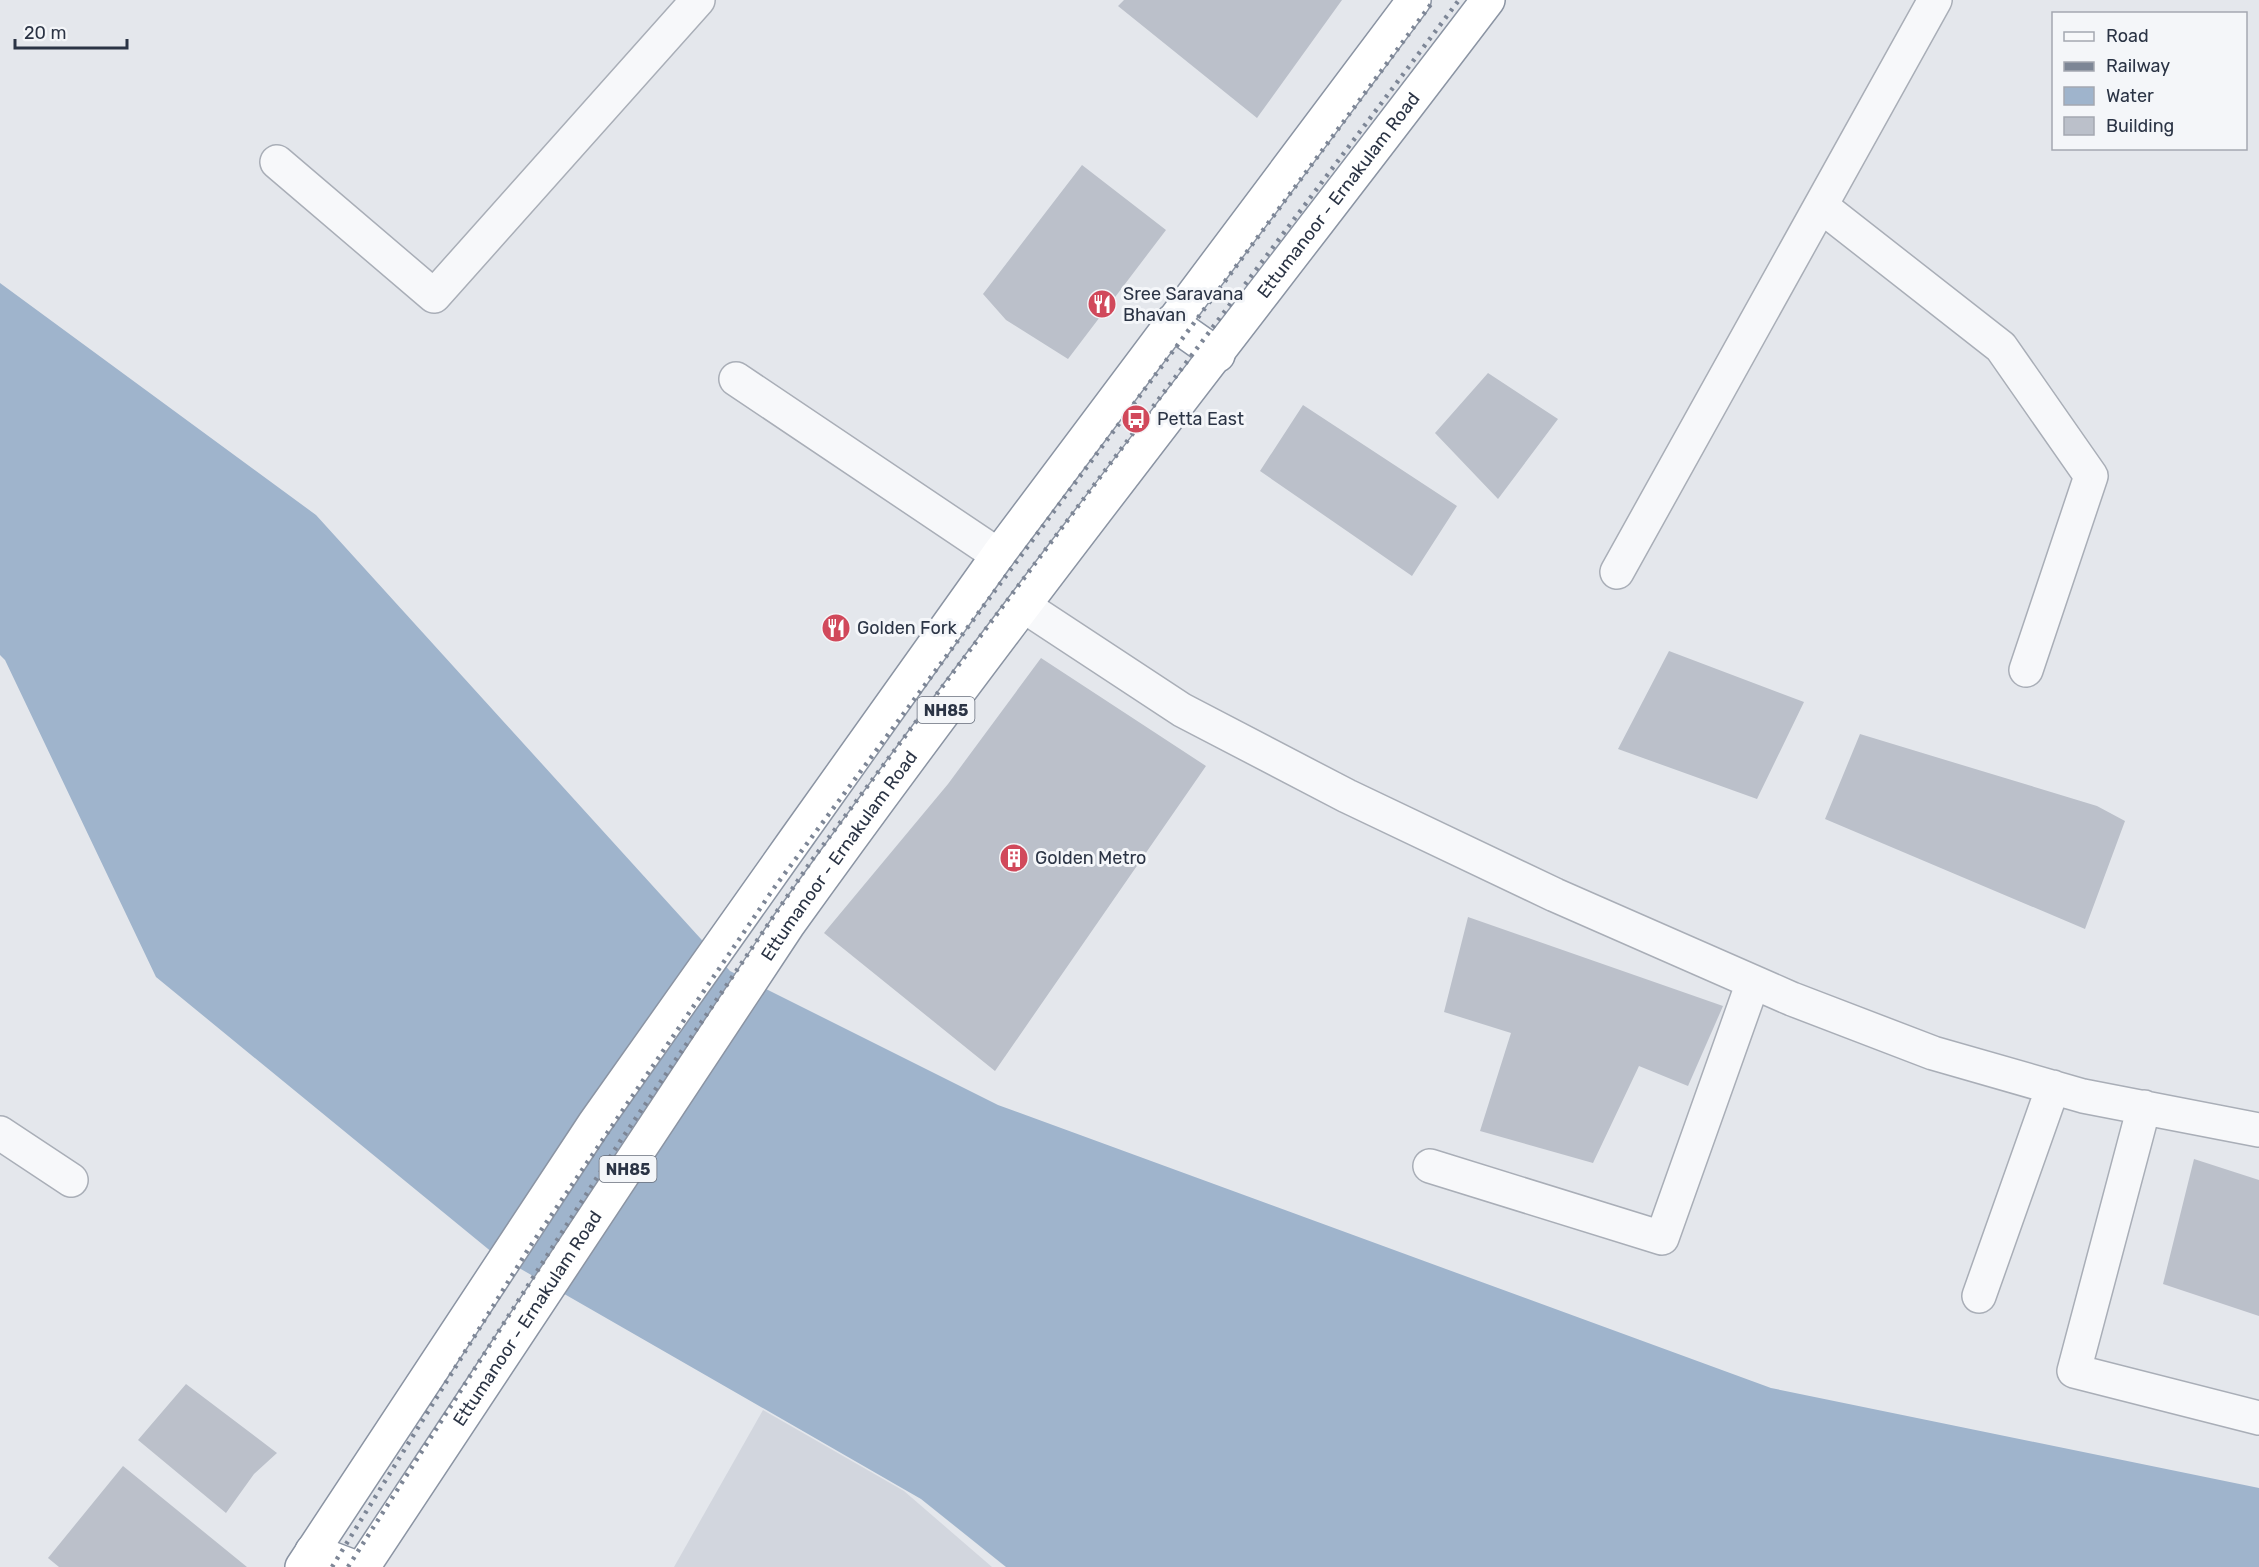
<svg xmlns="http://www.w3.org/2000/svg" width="2259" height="1567" viewBox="0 0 2259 1567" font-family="Rubik,sans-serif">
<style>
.built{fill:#d2d6de}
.water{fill:#9fb4cc}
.building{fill:#bbc0ca}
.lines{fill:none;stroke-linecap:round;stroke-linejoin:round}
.street-casing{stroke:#a9aeb7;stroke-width:36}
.highway-casing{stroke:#8b94a3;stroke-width:36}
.street{stroke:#f7f8fa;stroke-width:33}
.highway{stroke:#fff;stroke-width:33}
.rail{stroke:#7d8696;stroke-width:4.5;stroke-dasharray:3 6;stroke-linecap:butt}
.labels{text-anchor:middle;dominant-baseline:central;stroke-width:6;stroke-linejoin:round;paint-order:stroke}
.shield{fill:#f4f6f9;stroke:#676e7b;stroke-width:1.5}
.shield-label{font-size:16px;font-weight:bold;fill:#2b3445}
.street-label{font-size:18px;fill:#2b3445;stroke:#f4f6f9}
.poi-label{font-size:18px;fill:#2b3445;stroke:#f4f6f9;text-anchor:start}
</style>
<rect width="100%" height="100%" fill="#e4e7ec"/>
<path class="built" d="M 763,1410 L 904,1491 L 992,1567 L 674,1567 Z"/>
<path class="water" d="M 0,283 L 316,515 L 730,971 L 998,1105 L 1771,1388 L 2259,1488 L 2259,1567 L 1006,1567 L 921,1499 L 493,1253 L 156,977 L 5,660 L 0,655 Z"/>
<path class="building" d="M 1124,0 L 1342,0 L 1257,118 L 1118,6 Z
M 1082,165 L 1166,230 L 1068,359 L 1006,320 L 983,294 Z
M 1488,373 L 1558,419 L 1498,499 L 1435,433 Z
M 1303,405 L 1457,506 L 1412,576 L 1260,471 Z
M 1669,651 L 1804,702 L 1757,799 L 1618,749 Z
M 1041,658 L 1206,766 L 995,1071 L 824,933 L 948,784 Z
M 1860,734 L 2097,806 L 2125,821 L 2085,929 L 1825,819 Z
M 1468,917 L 1723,1006 L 1688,1086 L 1639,1066 L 1593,1163 L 1480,1131 L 1511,1033 L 1444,1012 Z
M 2194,1159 L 2259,1180 L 2259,1316 L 2163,1284 Z
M 186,1384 L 277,1453 L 254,1474 L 226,1513 L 138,1440 Z
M 123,1466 L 247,1567 L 59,1567 L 48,1558 Z"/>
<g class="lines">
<g class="street-casing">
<path id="street" d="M 277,162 L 434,296 L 698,0
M 1821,206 L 2001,347 L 2091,476 L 2026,670
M 736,379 L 998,555
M 1617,572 L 1935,0
M 1024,606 L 1182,710 L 1347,796 L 1555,895 L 1792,999 L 1933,1053 L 2083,1096 L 2259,1130
M 2144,1107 L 2074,1371 L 2259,1418
M 0,1133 L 71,1180
M 1430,1166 L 1662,1238 L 1753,982
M 1979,1296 L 2053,1087"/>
</g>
<g class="highway-casing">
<g id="highway">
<path d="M 1171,322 L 1218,355"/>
<path d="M 312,1551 L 354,1567"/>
<path d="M 302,1567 L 594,1124 L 795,840 L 998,555 L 1414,0"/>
<path id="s1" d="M 363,1567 L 788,925 C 1013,611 1254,308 1488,0"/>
</g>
</g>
<use href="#street" class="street"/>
<use href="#highway" class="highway"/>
<path class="rail" d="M 332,1567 L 529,1248 L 774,888 L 1434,0
M 348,1567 L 621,1140 L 812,860 L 1459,0"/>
</g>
<defs>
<g id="restaurant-disc" transform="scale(1.5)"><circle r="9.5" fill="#d1495b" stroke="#f4f6f9"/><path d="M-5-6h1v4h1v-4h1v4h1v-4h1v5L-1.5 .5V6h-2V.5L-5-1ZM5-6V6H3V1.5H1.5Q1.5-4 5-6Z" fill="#fff"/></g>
<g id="bus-disc" transform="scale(1.5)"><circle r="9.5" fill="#d1495b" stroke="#f4f6f9"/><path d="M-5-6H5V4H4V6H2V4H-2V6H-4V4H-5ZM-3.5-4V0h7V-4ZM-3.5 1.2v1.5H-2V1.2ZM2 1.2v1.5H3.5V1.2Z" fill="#fff"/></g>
<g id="building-disc" transform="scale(1.5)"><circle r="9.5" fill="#d1495b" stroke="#f4f6f9"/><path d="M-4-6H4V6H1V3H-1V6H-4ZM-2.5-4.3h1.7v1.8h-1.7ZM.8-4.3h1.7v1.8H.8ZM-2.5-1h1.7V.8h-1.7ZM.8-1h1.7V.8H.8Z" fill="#fff"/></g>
</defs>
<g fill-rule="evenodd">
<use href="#restaurant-disc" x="1102" y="304"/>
<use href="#bus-disc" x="1136" y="419"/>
<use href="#restaurant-disc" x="836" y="628"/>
<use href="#building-disc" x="1014" y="858"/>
</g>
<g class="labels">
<g class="shield">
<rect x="917.5" y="697" width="57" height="26" rx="4.5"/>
<rect x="599.5" y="1156" width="57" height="26" rx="4.5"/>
</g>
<g class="shield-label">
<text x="946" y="710">NH85</text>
<text x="628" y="1169">NH85</text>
</g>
<g class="street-label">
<text stroke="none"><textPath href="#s1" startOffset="1684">Ettumanoor - Ernakulam Road</textPath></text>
<text stroke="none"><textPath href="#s1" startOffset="856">Ettumanoor - Ernakulam Road</textPath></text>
<text stroke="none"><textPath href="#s1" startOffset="298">Ettumanoor - Ernakulam Road</textPath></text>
</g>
<g class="poi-label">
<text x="1123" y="294">Sree Saravana<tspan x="1123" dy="21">Bhavan</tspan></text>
<text x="1157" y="419">Petta East</text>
<text x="857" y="628">Golden Fork</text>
<text x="1035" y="858">Golden Metro</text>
</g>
</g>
<rect x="2052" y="12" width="195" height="138" fill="#f4f6f9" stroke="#a4a8b1" stroke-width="1.5"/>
<rect x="2064" y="32" width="30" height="9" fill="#f7f8fa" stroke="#a4a8b1" stroke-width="1.5"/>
<text x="2106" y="42" font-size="18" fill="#2b3445">Road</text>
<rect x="2064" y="62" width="30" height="9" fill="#7d8696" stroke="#a4a8b1" stroke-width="1.5"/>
<text x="2106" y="72" font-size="18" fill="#2b3445">Railway</text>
<rect x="2064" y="87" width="30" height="18" fill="#9fb4cc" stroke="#a4a8b1" stroke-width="1.5"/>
<text x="2106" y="102" font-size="18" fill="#2b3445">Water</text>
<rect x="2064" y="117" width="30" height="18" fill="#bbc0ca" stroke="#a4a8b1" stroke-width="1.5"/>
<text x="2106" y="132" font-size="18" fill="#2b3445">Building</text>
<path d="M15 39v9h112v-9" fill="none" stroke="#2b3445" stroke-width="3"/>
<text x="24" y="39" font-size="18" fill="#2b3445" stroke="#f4f6f9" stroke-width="4.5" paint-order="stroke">20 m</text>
</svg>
